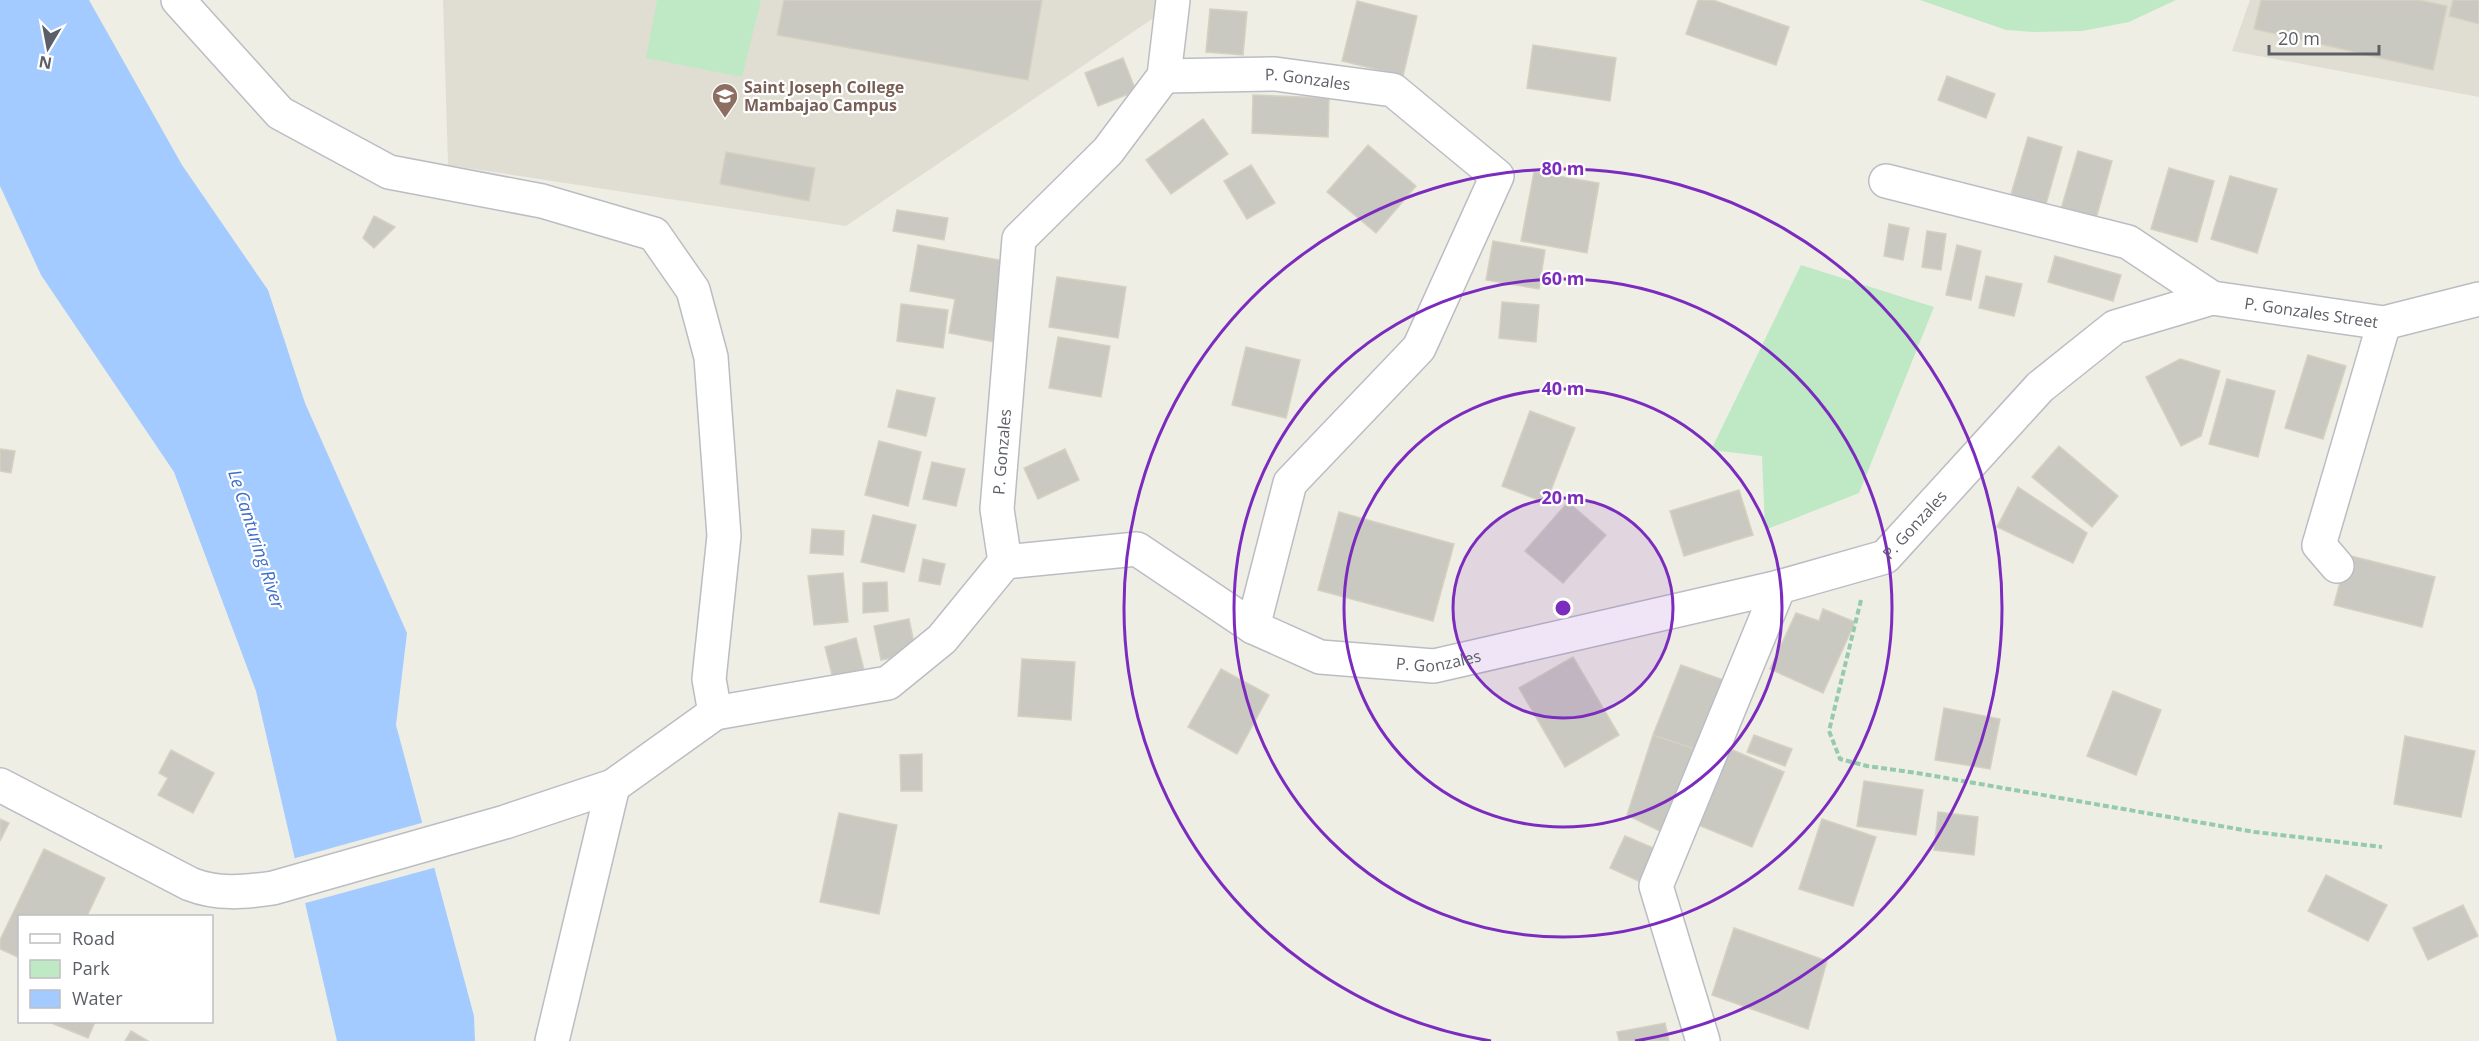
<svg xmlns="http://www.w3.org/2000/svg" width="2479" height="1041" viewBox="0 0 2479 1041" font-family="'Open Sans',sans-serif">
<style>
.education{fill:#e0ded2}
.green{fill:#bee9c4}
.water{fill:#a4cbff}
.pier{fill:#efeee4}
.building{fill:#cac9c1;stroke:#d5d1c1;stroke-width:1.5}
.lines{fill:none;stroke-linecap:round;stroke-linejoin:round}
.minor-casing{stroke:#bbbdc4;stroke-width:36}
.path{stroke:#96caad;stroke-width:4;stroke-dasharray:6 3;stroke-linecap:butt}
.minor{stroke:#fff;stroke-width:33}
.ring{fill:none;stroke:#7b2cbf;stroke-width:3}
.labels{text-anchor:middle;dominant-baseline:central;stroke-width:4.5;stroke-linejoin:round;paint-order:stroke}
.street-label{font-size:16px;fill:#5c5f66;stroke:#fff}
.education-label{font-size:16px;font-weight:bold;fill:#785e54;stroke:#fff;text-anchor:start}
.water-label{font-size:18px;font-style:italic;fill:#3d6fcc;stroke:#fff}
.centre{fill:#7b2cbf;stroke:#fff;stroke-width:3}
.ring-label{font-size:18px;text-anchor:middle;font-weight:bold;fill:#7b2cbf;stroke:#fff;stroke-width:4.5;stroke-linejoin:round;paint-order:stroke}
</style>
<rect width="100%" height="100%" fill="#efeee4"/>
<path class="education" d="M 443,0 L 1161,0 L 1158,15 L 846,226 L 448,165 Z
M 2250,0 L 2479,0 L 2479,97 L 2232,51 Z"/>
<path class="green" d="M 657,0 L 761,0 L 742,77 L 646,58 Z
M 1920,0 L 2176,0 L 2129,22 L 2082,31 L 2034,32 L 2006,30 Z
M 1801,265 L 1934,307 L 1859,493 L 1765,530 L 1762,456 L 1711,450 Z"/>
<path class="water" d="M 0,0 L 89,0 L 182,165 L 268,290 L 305,403 L 407,633 L 396,725 L 474,1016 L 475,1041 L 337,1041 L 256,691 L 174,472 L 41,275 L 0,186 Z"/>
<path class="pier" d="M 425,822 L 437,867 L 302,904 L 292,859 Z"/>
<path class="building" d="M 784,0 L 1042,0 L 1028,80 L 777,35 Z
M 1698,0 L 1713,0 L 1789,27 L 1776,65 L 1686,34 Z
M 2261,0 L 2419,0 L 2447,6 L 2433,70 L 2254,29 Z
M 2453,0 L 2479,0 L 2479,24 L 2449,16 Z
M 1357,1 L 1417,16 L 1403,76 L 1342,61 Z
M 1210,9 L 1247,12 L 1243,55 L 1206,52 Z
M 1533,45 L 1616,58 L 1610,101 L 1527,88 Z
M 1123,58 L 1136,91 L 1098,106 L 1085,73 Z
M 1947,76 L 1995,94 L 1986,118 L 1938,100 Z
M 1253,95 L 1329,98 L 1328,137 L 1252,133 Z
M 1203,119 L 1228,154 L 1171,194 L 1146,160 Z
M 2028,137 L 2062,147 L 2044,211 L 2009,201 Z
M 1368,145 L 1416,186 L 1376,233 L 1327,192 Z
M 2078,151 L 2112,161 L 2094,226 L 2059,216 Z
M 726,152 L 815,168 L 809,201 L 720,184 Z
M 1251,165 L 1275,203 L 1247,219 L 1224,181 Z
M 2169,168 L 2214,181 L 2197,242 L 2151,229 Z
M 1534,172 L 1599,183 L 1587,253 L 1521,241 Z
M 2230,176 L 2277,189 L 2257,253 L 2211,239 Z
M 897,210 L 948,218 L 944,240 L 893,231 Z
M 374,216 L 395,227 L 374,248 L 363,238 Z
M 1889,224 L 1909,228 L 1903,260 L 1884,256 Z
M 1927,231 L 1946,234 L 1941,270 L 1922,267 Z
M 1493,241 L 1545,250 L 1539,289 L 1486,280 Z
M 918,245 L 1010,262 L 995,342 L 949,333 L 955,299 L 910,291 Z
M 1957,245 L 1981,251 L 1971,300 L 1946,295 Z
M 2055,256 L 2121,275 L 2113,301 L 2048,282 Z
M 1986,276 L 2022,284 L 2014,316 L 1979,308 Z
M 1057,277 L 1126,287 L 1118,338 L 1049,327 Z
M 1502,302 L 1539,305 L 1536,342 L 1499,338 Z
M 901,304 L 948,310 L 943,348 L 897,341 Z
M 1058,337 L 1110,346 L 1101,397 L 1049,388 Z
M 1246,347 L 1300,360 L 1286,418 L 1232,405 Z
M 2308,355 L 2346,366 L 2323,439 L 2285,428 Z
M 2180,359 L 2220,371 L 2201,436 L 2181,446 L 2146,377 Z
M 2227,379 L 2275,391 L 2258,457 L 2209,444 Z
M 897,390 L 935,398 L 926,436 L 888,427 Z
M 1530,411 L 1575,428 L 1546,503 L 1502,486 Z
M 879,441 L 921,452 L 908,506 L 865,495 Z
M 2059,446 L 2118,496 L 2092,527 L 2032,477 Z
M 0,449 L 15,451 L 11,473 L 0,471 Z
M 1065,449 L 1079,480 L 1038,499 L 1024,468 Z
M 932,462 L 965,469 L 956,506 L 923,499 Z
M 2018,487 L 2087,533 L 2073,563 L 1997,527 Z
M 1739,490 L 1753,535 L 1684,556 L 1670,511 Z
M 1568,502 L 1606,535 L 1563,583 L 1525,551 Z
M 1339,512 L 1454,544 L 1433,621 L 1318,590 Z
M 873,515 L 916,525 L 904,572 L 861,562 Z
M 812,529 L 844,531 L 843,555 L 810,553 Z
M 2347,555 L 2435,577 L 2422,627 L 2334,605 Z
M 923,559 L 945,564 L 940,585 L 919,581 Z
M 843,573 L 848,622 L 814,625 L 808,576 Z
M 887,582 L 888,611 L 863,613 L 863,583 Z
M 1823,609 L 1855,622 L 1823,693 L 1770,669 L 1796,613 L 1819,621 Z
M 909,619 L 916,653 L 881,660 L 874,626 Z
M 856,638 L 866,678 L 835,686 L 825,647 Z
M 1573,657 L 1619,735 L 1565,767 L 1519,688 Z
M 1022,659 L 1075,662 L 1071,720 L 1018,716 Z
M 1681,665 L 1729,682 L 1707,753 L 1653,735 Z
M 1221,669 L 1269,695 L 1237,754 L 1188,727 Z
M 2113,691 L 2161,710 L 2136,775 L 2087,756 Z
M 1944,708 L 2000,719 L 1990,769 L 1935,760 Z
M 1653,735 L 1707,753 L 1668,835 L 1627,815 Z
M 1754,735 L 1792,749 L 1785,766 L 1747,752 Z
M 2405,736 L 2475,751 L 2461,817 L 2394,804 Z
M 1728,748 L 1784,772 L 1752,847 L 1696,824 Z
M 171,750 L 214,773 L 193,813 L 158,795 L 168,778 L 159,773 Z
M 922,754 L 922,791 L 901,791 L 900,755 Z
M 1864,781 L 1923,790 L 1916,835 L 1857,826 Z
M 1938,812 L 1978,817 L 1974,855 L 1934,850 Z
M 839,813 L 897,825 L 879,914 L 820,902 Z
M 0,819 L 9,823 L 0,841 Z
M 1822,819 L 1876,837 L 1853,906 L 1799,889 Z
M 1625,836 L 1658,850 L 1643,883 L 1610,868 Z
M 44,849 L 105,878 L 87,916 L 20,916 L 20,958 L 0,949 L 0,940 Z
M 2326,875 L 2387,905 L 2368,941 L 2308,911 Z
M 2463,905 L 2478,936 L 2428,960 L 2413,928 Z
M 1734,928 L 1827,961 L 1808,1029 L 1712,995 Z
M 49,1022 L 95,1022 L 88,1038 Z
M 1665,1023 L 1669,1041 L 1619,1041 L 1617,1032 Z
M 131,1031 L 148,1041 L 125,1041 Z"/>
<g class="lines">
<g class="minor-casing">
<g id="minor">
<path id="s1" d="M 1164,76 L 1275,74 L 1393,90 L 1497,176 L 1419,348 L 1290,483 L 1253,627"/>
<path d="M 1886,181 L 2128,242 L 2212,298"/>
<path id="s2" d="M 1005,562 L 1137,549 L 1253,627 L 1320,657 L 1434,666 L 1779,587 L 1885,557 L 2040,387 L 2115,327 L 2212,298 L 2384,323 L 2479,299"/>
<path id="s3" d="M 1005,562 L 997,509 L 1019,239 L 1108,151 L 1164,76 L 1173,0"/>
<path d="M 2337,566 L 2319,545 L 2384,323"/>
<path d="M 715,713 L 888,683 L 942,639 L 1005,562"/>
<path d="M 0,785 L 190,884 C 218,895 244,892 273,888 L 505,822 L 613,786 L 715,713 L 709,679 L 724,536 L 711,357 L 693,290 L 654,234 L 542,201 L 389,172 L 280,113 L 178,0"/>
<path d="M 552,1041 L 613,786"/>
<path d="M 1703,1041 L 1656,886 L 1779,587"/>
</g>
</g>
<path class="path" d="M 1861,600 L 1829,731 L 1840,759 L 1867,766 L 1917,773 L 2255,832 L 2382,847"/>
<use href="#minor" class="minor"/>
</g>
<circle cx="1563" cy="608" r="110" fill="#7b2cbf" fill-opacity=".12"/>
<g class="ring">
<circle cx="1563" cy="608" r="110"/>
<circle cx="1563" cy="608" r="219"/>
<circle cx="1563" cy="608" r="329"/>
<path d="M1491 1041A439 439 0 1 1 1635 1041"/>
</g>
<defs>
<g id="university-pin" transform="scale(1.35)"><path d="M0 17L-7.5 6A9.5 9.5 0 1 1 7.5 6Z" fill="#8d6e63" stroke="#fff"/><path d="M0-5L7-2L0 1L-7-2ZM-4 1L0 2.5L4 1V4Q0 6-4 4Z" fill="#fff"/></g>
</defs>
<g fill-rule="evenodd">
<use href="#university-pin" x="725" y="96"/>
</g>
<g class="labels">
<g class="street-label">
<text stroke="none"><textPath href="#s1" startOffset="144">P. Gonzales</textPath></text>
<text stroke="none"><textPath href="#s2" startOffset="1452">P. Gonzales Street</textPath></text>
<text stroke="none"><textPath href="#s3" startOffset="111">P. Gonzales</textPath></text>
<text stroke="none"><textPath href="#s2" startOffset="968">P. Gonzales</textPath></text>
<text stroke="none"><textPath href="#s2" startOffset="465">P. Gonzales</textPath></text>
</g>
<g class="education-label">
<text x="744" y="87">Saint Joseph College<tspan x="744" dy="18">Mambajao Campus</tspan></text>
</g>
<g class="water-label">
<text transform="translate(257 539) rotate(72)">Le Canturing River</text>
</g>
</g>
<circle cx="1563" cy="608" r="9" class="centre"/>
<g class="ring-label">
<text x="1563" y="175">80 m</text>
<text x="1563" y="285">60 m</text>
<text x="1563" y="395">40 m</text>
<text x="1563" y="504">20 m</text>
</g>
<rect x="18" y="915" width="195" height="108" fill="#ffffff" stroke="#bebfc2" stroke-width="1.5"/>
<rect x="30" y="934" width="30" height="9" fill="#ffffff" stroke="#bebfc2" stroke-width="1.5"/>
<text x="72" y="945" font-size="18" fill="#5c5f66">Road</text>
<rect x="30" y="960" width="30" height="18" fill="#bee9c4" stroke="#bebfc2" stroke-width="1.5"/>
<text x="72" y="975" font-size="18" fill="#5c5f66">Park</text>
<rect x="30" y="990" width="30" height="18" fill="#a4cbff" stroke="#bebfc2" stroke-width="1.5"/>
<text x="72" y="1005" font-size="18" fill="#5c5f66">Water</text>
<g transform="translate(48 48) rotate(190)" stroke="#ffffff" stroke-width="4.5" paint-order="stroke">
<path d="M0-4.5L10 22L0 15L-10 22Z" fill="#5c5f66"/>
<text y="-9" font-size="16" font-weight="bold" text-anchor="middle" fill="#5c5f66">N</text>
</g>
<path d="M2269 45v9h110v-9" fill="none" stroke="#5c5f66" stroke-width="3"/>
<text x="2278" y="45" font-size="18" fill="#5c5f66" stroke="#ffffff" stroke-width="4.5" paint-order="stroke">20 m</text>
</svg>
